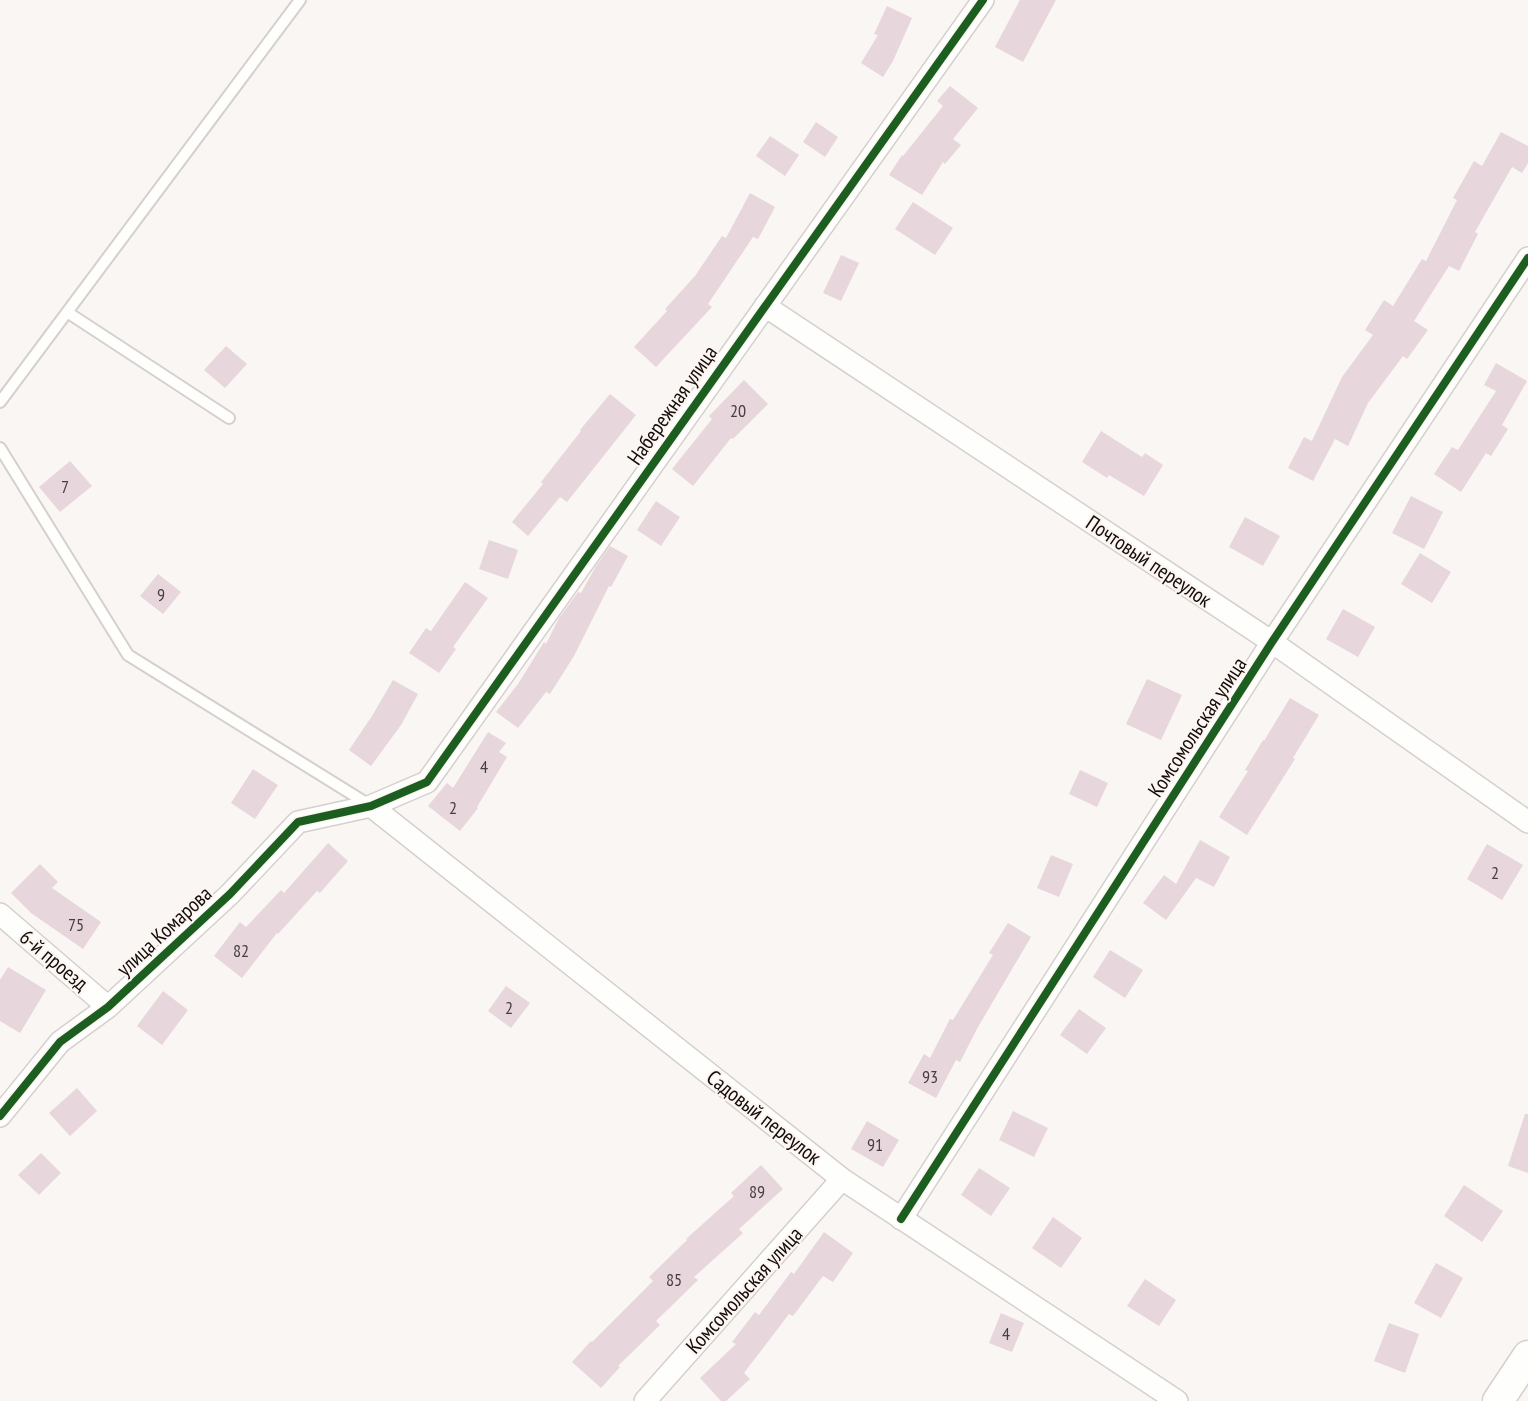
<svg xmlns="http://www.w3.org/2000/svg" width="1528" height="1401" viewBox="0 0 1528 1401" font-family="'PT Sans Narrow',sans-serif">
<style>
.building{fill:#e7d6db}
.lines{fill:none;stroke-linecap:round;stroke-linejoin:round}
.lane-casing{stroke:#d5d0cc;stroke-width:14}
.street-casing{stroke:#d5d0cc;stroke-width:24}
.secondary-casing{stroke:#d5d0cc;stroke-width:33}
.lane{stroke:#fefefd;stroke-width:10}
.street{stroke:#fefefd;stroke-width:21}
.secondary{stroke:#fefefd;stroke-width:30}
.cycleway-casing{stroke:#fdf5f1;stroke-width:11}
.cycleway{stroke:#1b5e20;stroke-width:8}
.labels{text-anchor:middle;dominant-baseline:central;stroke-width:4.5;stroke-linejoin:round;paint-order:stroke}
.number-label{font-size:18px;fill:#473e3e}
.street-label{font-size:21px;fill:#120c09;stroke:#fdf5f1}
</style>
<rect width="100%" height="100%" fill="#faf6f4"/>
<path class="building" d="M 1020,0 L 1056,0 L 1023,62 L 995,47 Z
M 887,6 L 912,18 L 893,61 L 883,77 L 861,63 L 878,35 L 874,34 Z
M 950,86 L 978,108 L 953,139 L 961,145 L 945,164 L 943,162 L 922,195 L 889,175 L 902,155 L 903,156 L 943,106 L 937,101 Z
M 816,122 L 838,137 L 825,157 L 803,142 Z
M 1501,132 L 1528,146 L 1528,163 L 1522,173 L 1512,167 L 1475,232 L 1478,234 L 1459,271 L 1449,266 L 1414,321 L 1428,330 L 1407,359 L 1403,356 L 1368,403 L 1348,446 L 1335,439 L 1313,481 L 1288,468 L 1304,437 L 1312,441 L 1342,377 L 1373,335 L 1365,330 L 1384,300 L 1393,306 L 1422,259 L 1426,261 L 1457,200 L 1453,198 L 1474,161 L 1482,166 Z
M 770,136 L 799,155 L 785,176 L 756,156 Z
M 750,193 L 775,207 L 758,239 L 753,237 L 708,304 L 712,307 L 656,367 L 634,347 L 667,311 L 665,309 L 695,276 L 722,236 L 726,238 Z
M 913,202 L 953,228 L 935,255 L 895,229 Z
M 841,255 L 859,263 L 841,301 L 823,293 Z
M 226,346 L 247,364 L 225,388 L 204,370 Z
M 1496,363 L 1527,381 L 1502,425 L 1508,429 L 1491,456 L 1486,453 L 1461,492 L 1434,474 L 1452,447 L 1458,450 L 1496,391 L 1484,385 Z
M 744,380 L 768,404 L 733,439 L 731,438 L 693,486 L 672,469 L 712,419 L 709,416 Z
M 610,394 L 636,415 L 567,502 L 560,497 L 528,536 L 512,522 L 543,484 L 541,482 L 581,431 L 580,430 Z
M 1101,431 L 1142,457 L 1145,453 L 1163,465 L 1144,496 L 1109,475 L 1107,478 L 1082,462 Z
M 70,461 L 92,486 L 60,512 L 39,487 Z
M 1411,496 L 1443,512 L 1424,549 L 1392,533 Z
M 656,501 L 680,517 L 661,546 L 637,530 Z
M 1245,517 L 1280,536 L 1263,566 L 1229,547 Z
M 489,540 L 518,550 L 508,579 L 479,569 Z
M 610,546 L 628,556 L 611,587 L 609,586 L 574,656 L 550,694 L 546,692 L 518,728 L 496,712 L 518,684 L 544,642 L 546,644 L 559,618 L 578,592 L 581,593 L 596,566 Z
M 1420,553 L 1451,572 L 1432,603 L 1401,584 Z
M 158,574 L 181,592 L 163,614 L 140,596 Z
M 465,582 L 488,598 L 453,647 L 456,649 L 439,673 L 409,653 L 426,628 L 431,631 Z
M 1343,609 L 1375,627 L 1358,657 L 1326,639 Z
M 1147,679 L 1182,695 L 1161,740 L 1126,724 Z
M 393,680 L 418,694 L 401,725 L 371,766 L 349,750 L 372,716 Z
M 1290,698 L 1319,715 L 1293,758 L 1295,759 L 1247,835 L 1219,817 L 1248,771 L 1245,770 L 1263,740 L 1264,741 Z
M 488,732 L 506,743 L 499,752 L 507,757 L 477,807 L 478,808 L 460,831 L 428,806 L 447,783 L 453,788 Z
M 253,769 L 278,785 L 255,819 L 231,803 Z
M 1080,770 L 1108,783 L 1097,807 L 1069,794 Z
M 1200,840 L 1230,857 L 1214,887 L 1196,878 L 1166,920 L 1143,903 L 1164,875 L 1176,884 Z
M 328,843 L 348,861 L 320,893 L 317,891 L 278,934 L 277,933 L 242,978 L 214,956 L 240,922 L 246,927 L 281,890 L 284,893 Z
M 1487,844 L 1523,865 L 1502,900 L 1467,879 Z
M 1051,855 L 1073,864 L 1059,897 L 1037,888 Z
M 40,864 L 58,882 L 52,888 L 101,922 L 83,949 L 31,913 L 11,893 Z
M 1008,923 L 1031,937 L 978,1027 L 960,1062 L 956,1060 L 936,1098 L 908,1083 L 924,1054 L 930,1058 L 950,1019 L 953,1020 L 993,955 L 989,953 Z
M 1110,950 L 1143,970 L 1125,998 L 1093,977 Z
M 8,967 L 46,990 L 20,1033 L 0,1021 L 0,980 Z
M 506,986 L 530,1003 L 511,1028 L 488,1011 Z
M 163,991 L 188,1010 L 162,1045 L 137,1026 Z
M 1079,1009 L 1106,1028 L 1087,1054 L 1060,1035 Z
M 77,1088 L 97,1111 L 70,1136 L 49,1113 Z
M 1013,1111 L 1048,1128 L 1034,1157 L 999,1140 Z
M 1525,1114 L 1528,1114 L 1528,1173 L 1508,1166 Z
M 867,1121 L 899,1140 L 883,1167 L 851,1149 Z
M 41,1153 L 61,1173 L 39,1195 L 18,1175 Z
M 761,1165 L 783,1189 L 739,1229 L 743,1233 L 694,1277 L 698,1280 L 656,1321 L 660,1325 L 618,1366 L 620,1367 L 601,1388 L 572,1362 L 591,1341 L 592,1342 L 653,1281 L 649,1277 L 687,1240 L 686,1239 L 734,1196 L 731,1193 Z
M 979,1168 L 1010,1188 L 991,1216 L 961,1195 Z
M 1464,1185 L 1503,1211 L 1482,1242 L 1444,1216 Z
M 1053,1217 L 1082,1238 L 1061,1268 L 1032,1248 Z
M 824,1232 L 853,1253 L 833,1282 L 823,1276 L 793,1316 L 789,1314 L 744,1373 L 750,1379 L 726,1401 L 721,1401 L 700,1378 L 736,1344 L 732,1342 L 755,1312 L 759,1315 L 791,1272 L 794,1274 Z
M 1436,1263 L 1463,1278 L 1441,1318 L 1414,1303 Z
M 1145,1279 L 1176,1300 L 1159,1326 L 1127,1306 Z
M 1001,1313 L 1024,1323 L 1012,1352 L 989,1343 Z
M 1389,1323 L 1419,1334 L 1405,1373 L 1374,1361 Z"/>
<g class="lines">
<g class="lane-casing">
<path id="lane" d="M 67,312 L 229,418
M 0,402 L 300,0
M 0,448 L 128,655 L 371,806"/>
</g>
<g class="street-casing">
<path id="street" d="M 765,306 L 1272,642 L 1528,822
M 371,806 L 842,1179 L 1177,1401
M 0,914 L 108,1007
M 0,1116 L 60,1042 L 108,1007 L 230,894 L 298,822 L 371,806 L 427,782 L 983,0
M 901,1219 L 1272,642 L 1528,258
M 645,1401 L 842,1179"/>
</g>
<g class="secondary-casing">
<path id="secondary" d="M 1498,1401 L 1528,1356"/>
</g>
<use href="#lane" class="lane"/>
<use href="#street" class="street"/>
<use href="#secondary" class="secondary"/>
<g class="cycleway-casing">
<path id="cycleway" d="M 0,1116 L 60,1042 L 108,1007 L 230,894 L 298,822 L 371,806 L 427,782 L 983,0
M 901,1219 L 1272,642 L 1528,258"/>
</g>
<use href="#cycleway" class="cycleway"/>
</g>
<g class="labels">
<g class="number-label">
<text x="738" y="410">20</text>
<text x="65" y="486">7</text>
<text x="161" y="594">9</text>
<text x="484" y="766">4</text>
<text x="453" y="807">2</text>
<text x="1495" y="872">2</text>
<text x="76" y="924">75</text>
<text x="241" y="950">82</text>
<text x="509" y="1007">2</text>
<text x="930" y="1076">93</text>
<text x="875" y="1144">91</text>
<text x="757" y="1191">89</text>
<text x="674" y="1279">85</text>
<text x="1006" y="1333">4</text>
</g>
<g class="street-label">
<text transform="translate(672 405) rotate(-55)">Набережная улица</text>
<text transform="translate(1149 561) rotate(34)">Почтовый переулок</text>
<text transform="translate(1197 727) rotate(-57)">Комсомольская улица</text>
<text transform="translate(164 931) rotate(-43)">улица Комарова</text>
<text transform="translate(54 960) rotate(40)">6-й проезд</text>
<text transform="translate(764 1117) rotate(38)">Садовый переулок</text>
<text transform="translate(744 1290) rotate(-48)">Комсомольская улица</text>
</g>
</g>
</svg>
